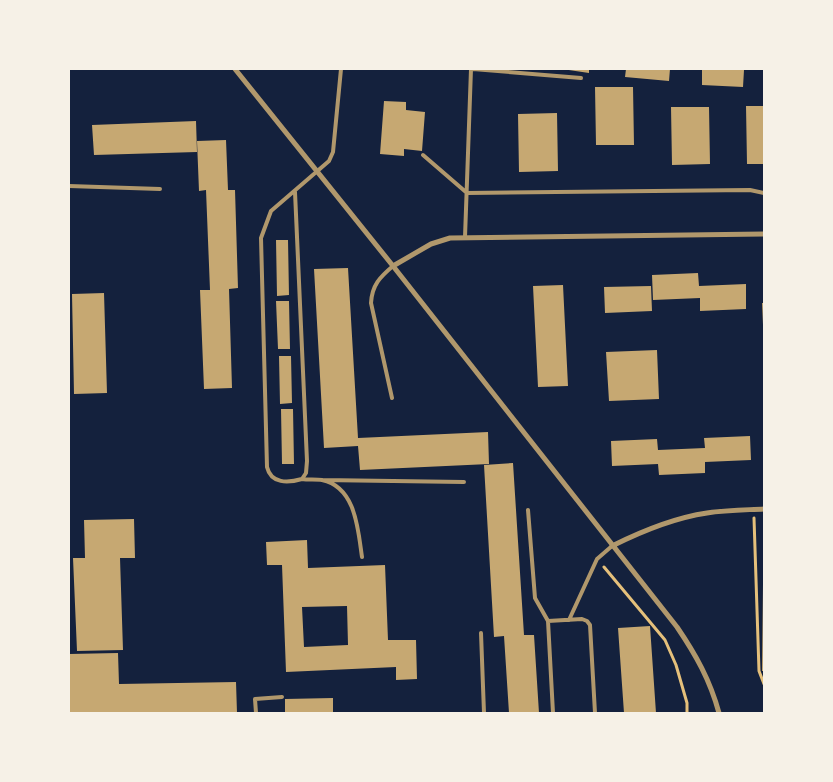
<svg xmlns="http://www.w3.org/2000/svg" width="833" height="782" viewBox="0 0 833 782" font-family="Mulish,sans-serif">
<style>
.building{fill:#c6a872;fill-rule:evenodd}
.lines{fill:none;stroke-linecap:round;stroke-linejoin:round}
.path{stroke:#e5c07b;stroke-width:3}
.service{stroke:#b1986c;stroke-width:4}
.minor{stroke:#b1986c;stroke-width:5}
</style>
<rect width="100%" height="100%" fill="#14213d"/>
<path class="building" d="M 562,69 L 589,69 L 589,73 Z
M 626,69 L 670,69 L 669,81 L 625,77 Z
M 702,69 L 744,70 L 743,87 L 702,85 Z
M 595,87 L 633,87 L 634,145 L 596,145 Z
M 384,101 L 406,102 L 406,110 L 425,112 L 422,151 L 404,149 L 404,156 L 380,154 Z
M 746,106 L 764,106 L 764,164 L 747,164 Z
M 671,107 L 709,107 L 710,164 L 672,165 Z
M 557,113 L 558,171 L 519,172 L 518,114 Z
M 196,121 L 197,152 L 94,155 L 92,125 Z
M 226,140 L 228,190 L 235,190 L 238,288 L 229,289 L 232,388 L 204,389 L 200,290 L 210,290 L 206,190 L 199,191 L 197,141 Z
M 276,240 L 288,240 L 289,295 L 277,296 Z
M 348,268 L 358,438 L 488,432 L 489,464 L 360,470 L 358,446 L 324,448 L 314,269 Z
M 698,273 L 699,286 L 746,284 L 746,309 L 700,311 L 700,298 L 653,300 L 652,275 Z
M 563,285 L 568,386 L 538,387 L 533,286 Z
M 651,286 L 652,311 L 605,313 L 604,287 Z
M 104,293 L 107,393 L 74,394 L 72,294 Z
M 276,301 L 289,301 L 290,349 L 278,349 Z
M 762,303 L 764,303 L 764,325 L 763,325 Z
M 657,350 L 659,399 L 609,401 L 606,352 Z
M 279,356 L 291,356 L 292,403 L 280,404 Z
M 281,409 L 293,409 L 294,464 L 282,464 Z
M 750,436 L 751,460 L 705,462 L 705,473 L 659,475 L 658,464 L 612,466 L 611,441 L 657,439 L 658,450 L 705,448 L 704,438 Z
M 513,463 L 524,635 L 534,635 L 539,713 L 509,713 L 504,636 L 494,637 L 484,465 Z
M 134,519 L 135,558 L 120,558 L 123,650 L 77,651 L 73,558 L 85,558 L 84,520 Z
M 307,540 L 308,568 L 385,565 L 388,640 L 416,640 L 417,679 L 396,680 L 396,667 L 286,672 L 282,565 L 267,565 L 266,542 ZM 347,606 L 348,645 L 304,647 L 302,607 Z
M 763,584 L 764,584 L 764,671 L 762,671 Z
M 650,626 L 656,713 L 624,713 L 618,628 Z
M 118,653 L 119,684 L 236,682 L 237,713 L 69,713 L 69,654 Z
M 333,698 L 333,713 L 285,713 L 285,699 Z"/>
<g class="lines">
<path class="path" d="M 754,518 L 759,671 L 764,684
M 604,567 L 665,640 L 676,665 L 687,703 L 687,713"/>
<path class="service" d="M 473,69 L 581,78
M 423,155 L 467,193 L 750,190 L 764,193
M 69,186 L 160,189
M 295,192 L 307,461 L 306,473 L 302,479 C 288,483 271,484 267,467 L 261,238 L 271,211 L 329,161 L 333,152 L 341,69
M 465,237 L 471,69
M 392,398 L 371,303 C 372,285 380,277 393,266
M 302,479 C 308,480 316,479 322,480 C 356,487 358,530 362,557
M 322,480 L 464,482
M 528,510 L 535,598 L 548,621
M 569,620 L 597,559 L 612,546
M 481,633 L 484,713
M 256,713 L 255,699 L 282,697
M 553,713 L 548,621 L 582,619 L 587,621 L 590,625 L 595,713"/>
<path class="minor" d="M 235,69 L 393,266 L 677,627 C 696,655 710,680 719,713
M 393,266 L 431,244 L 450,238 L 764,234
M 612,546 C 642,531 673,518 707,513 C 726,510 745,510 764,509"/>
</g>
<rect width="833" height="782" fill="none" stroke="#f6f1e7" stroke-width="140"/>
</svg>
